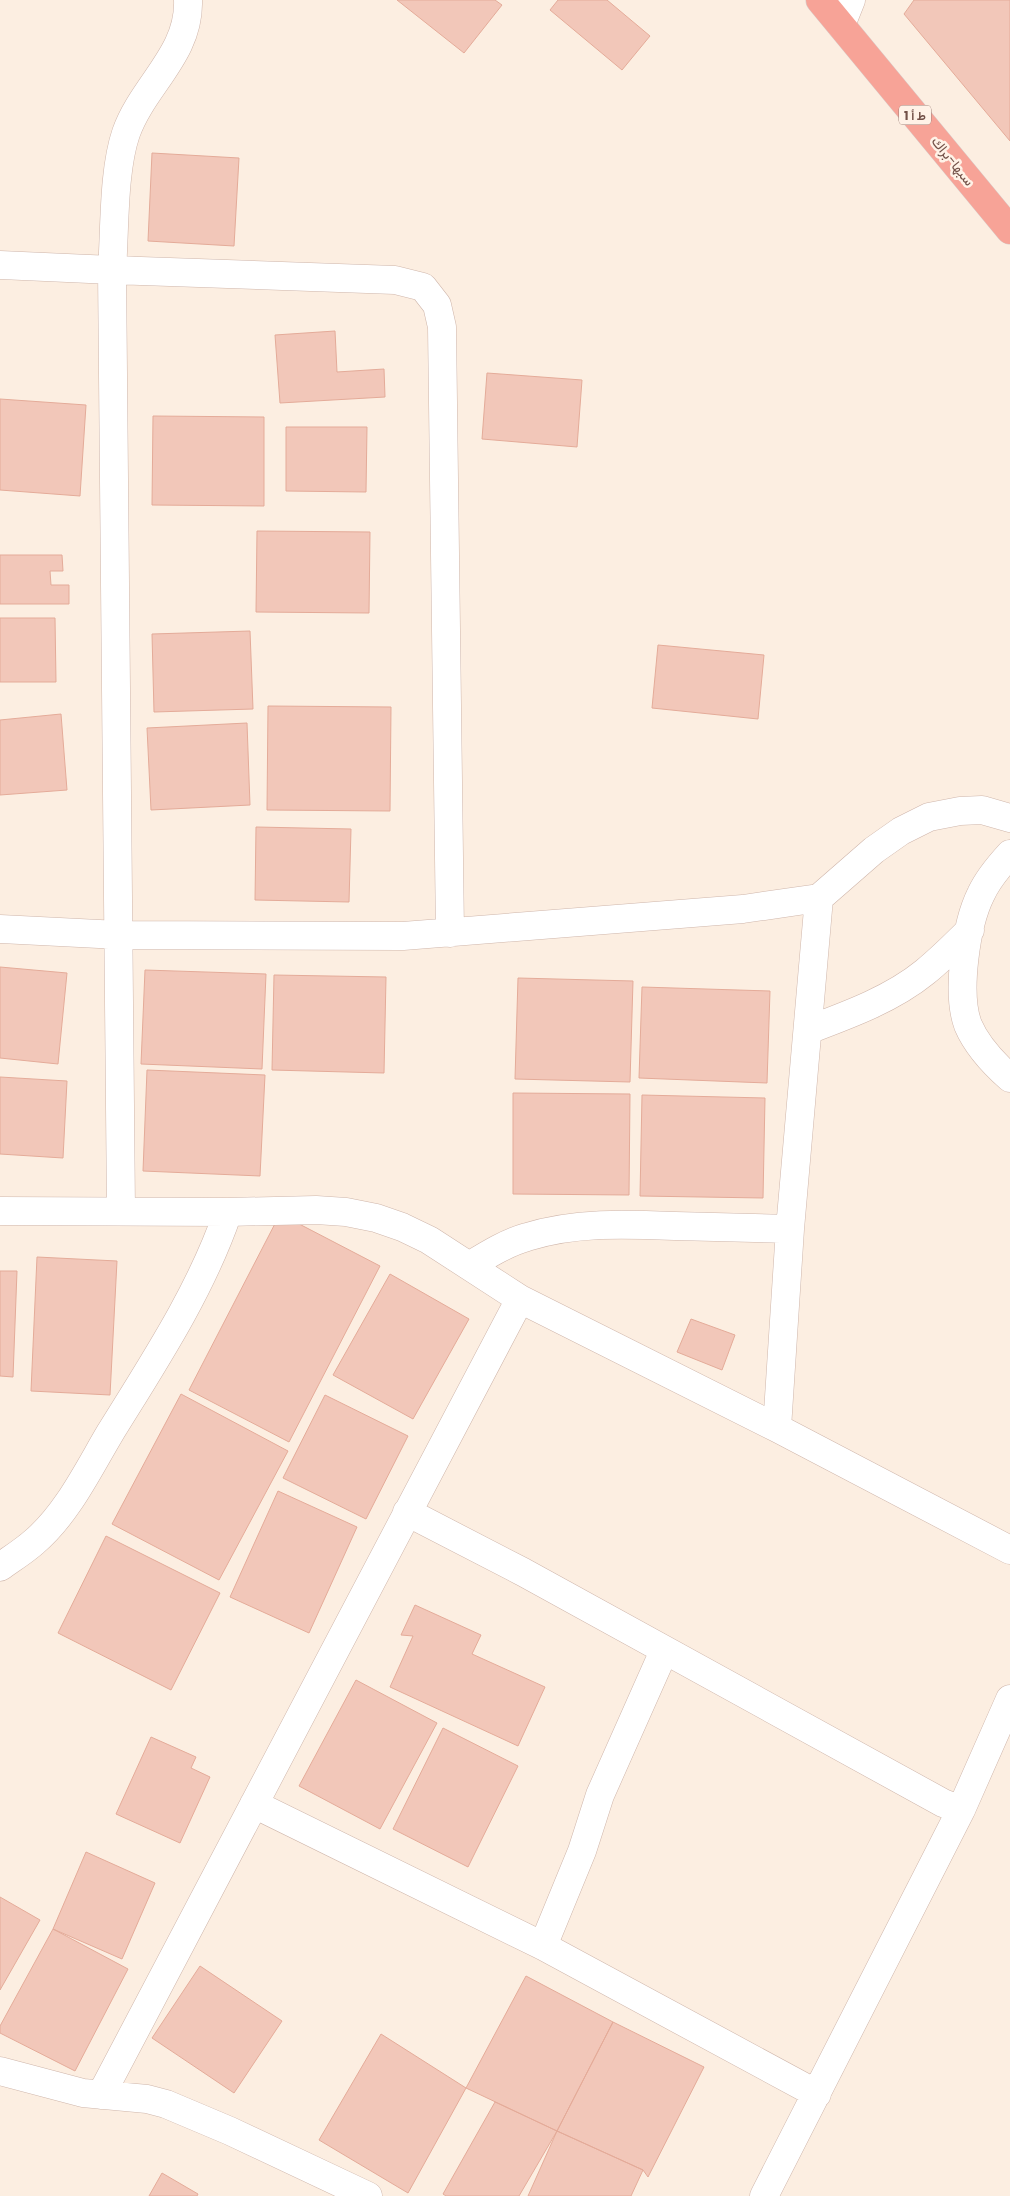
<svg xmlns="http://www.w3.org/2000/svg" width="1010" height="2196" viewBox="0 0 1010 2196" font-family="Poppins,Vazirmatn,sans-serif">
<style>
.building{fill:#f2c7b9;stroke:#e4ab99}
.lines{fill:none;stroke-linecap:round;stroke-linejoin:round}
.street-casing{stroke:#cfb6ab;stroke-width:29}
.highway-casing{stroke:#d8cecc;stroke-width:29}
.street{stroke:#fff;stroke-width:28}
.highway{stroke:#f7a397;stroke-width:28}
.labels{text-anchor:middle;dominant-baseline:central;stroke-width:5;stroke-linejoin:round;paint-order:stroke}
.shield{fill:#fff2e7;stroke:#9d8178;stroke-width:1}
.shield-label{font-size:12px;font-weight:bold;fill:#735148}
.street-label{font-size:14px;fill:#735148;stroke:#fff2e7}
</style>
<rect width="100%" height="100%" fill="#fceee1"/>
<path class="building" d="M 397,0 L 495,0 L 502,5 L 464,53 Z
M 558,0 L 607,0 L 650,36 L 622,70 L 550,10 Z
M 914,0 L 1010,0 L 1010,141 L 904,14 Z
M 152,153 L 239,158 L 234,246 L 148,241 Z
M 335,331 L 337,372 L 384,369 L 385,397 L 280,403 L 275,335 Z
M 487,373 L 582,380 L 577,447 L 482,439 Z
M 0,399 L 86,405 L 80,496 L 0,490 Z
M 153,416 L 264,417 L 264,506 L 152,505 Z
M 286,427 L 367,427 L 366,492 L 286,491 Z
M 257,531 L 370,532 L 369,613 L 256,612 Z
M 0,555 L 62,555 L 63,571 L 50,571 L 51,585 L 69,585 L 69,604 L 0,604 Z
M 0,618 L 55,618 L 56,682 L 0,682 Z
M 250,631 L 253,709 L 154,712 L 152,634 Z
M 658,645 L 764,655 L 758,719 L 652,708 Z
M 268,706 L 391,707 L 390,811 L 267,810 Z
M 61,714 L 67,790 L 0,795 L 0,720 Z
M 247,723 L 250,805 L 151,810 L 147,728 Z
M 256,827 L 351,829 L 349,902 L 255,900 Z
M 0,967 L 67,973 L 58,1064 L 0,1058 Z
M 145,970 L 266,974 L 262,1069 L 141,1064 Z
M 274,975 L 386,977 L 384,1073 L 272,1070 Z
M 518,978 L 633,981 L 630,1082 L 515,1079 Z
M 642,987 L 770,991 L 767,1083 L 639,1078 Z
M 147,1070 L 265,1075 L 260,1176 L 143,1171 Z
M 0,1077 L 67,1081 L 63,1158 L 0,1154 Z
M 513,1093 L 630,1094 L 629,1195 L 513,1194 Z
M 642,1095 L 765,1098 L 763,1198 L 640,1196 Z
M 280,1214 L 380,1266 L 289,1442 L 189,1390 Z
M 37,1257 L 117,1261 L 110,1395 L 31,1391 Z
M 0,1271 L 17,1271 L 13,1377 L 0,1376 Z
M 390,1274 L 469,1319 L 413,1419 L 333,1375 Z
M 691,1319 L 735,1335 L 722,1370 L 677,1352 Z
M 181,1394 L 288,1451 L 219,1580 L 112,1524 Z
M 325,1395 L 408,1436 L 366,1519 L 283,1478 Z
M 278,1491 L 357,1527 L 309,1633 L 230,1597 Z
M 106,1536 L 220,1593 L 171,1690 L 58,1633 Z
M 415,1605 L 481,1635 L 472,1654 L 545,1687 L 518,1746 L 390,1687 L 413,1636 L 401,1635 Z
M 356,1680 L 437,1723 L 380,1829 L 299,1786 Z
M 443,1728 L 518,1766 L 468,1867 L 393,1829 Z
M 151,1737 L 196,1757 L 191,1768 L 210,1777 L 180,1843 L 116,1814 Z
M 86,1852 L 155,1883 L 122,1959 L 53,1929 Z
M 0,1897 L 40,1920 L 0,1990 Z
M 53,1929 L 128,1969 L 75,2071 L 0,2033 L 0,2026 Z
M 200,1966 L 282,2021 L 234,2093 L 152,2038 Z
M 526,1976 L 613,2022 L 557,2131 L 466,2088 Z
M 613,2022 L 704,2067 L 648,2177 L 643,2170 L 557,2131 Z
M 381,2034 L 466,2088 L 408,2193 L 319,2140 Z
M 495,2102 L 557,2131 L 519,2196 L 446,2196 L 443,2194 Z
M 557,2131 L 643,2170 L 631,2196 L 528,2196 Z
M 162,2173 L 198,2194 L 197,2196 L 149,2196 Z"/>
<g class="lines">
<g class="street-casing">
<path id="street" d="M 188,0 C 190,54 143,85 126,133 C 113,171 115,229 112,270 L 395,280 L 423,287 L 437,305 L 442,327 L 450,933
M 841,25 L 851,0
M 0,265 L 112,270 L 121,1211
M 1010,854 C 998,867 988,879 981,894 C 966,924 956,993 968,1025 C 977,1046 993,1063 1010,1078
M 0,929 L 119,935 L 403,936 L 743,909 L 819,898 L 874,850 L 901,831 L 929,817 L 960,811 L 982,810 L 1010,818
M 808,1030 C 848,1015 892,999 925,972 C 941,959 956,944 970,930
M 0,1211 L 228,1212 L 316,1210 L 346,1212 L 376,1218 L 402,1227 L 429,1240 L 520,1299 L 777,1428 L 1010,1550
M 469,1266 C 487,1255 506,1243 527,1237 C 575,1222 625,1224 675,1226 C 713,1227 751,1228 790,1229
M 777,1428 L 790,1229 L 819,898
M 407,1512 L 523,1572 L 943,1803 L 961,1810
M 0,1567 C 11,1559 24,1551 34,1542 C 67,1514 88,1470 110,1433 C 154,1362 201,1291 228,1212
M 254,1804 L 543,1946 L 817,2094
M 543,1946 L 582,1851 L 600,1795 L 664,1651
M 0,2071 L 83,2093 L 147,2099 L 166,2104 L 230,2131 L 368,2196
M 101,2095 L 520,1299
M 764,2196 L 961,1810 L 1010,1699"/>
</g>
<g class="highway-casing">
<path id="highway" d="M 820,0 L 1010,230"/>
</g>
<use href="#street" class="street"/>
<use href="#highway" class="highway"/>
</g>
<g class="labels">
<rect class="shield" x="899" y="105.5" width="32" height="19" rx="4"/>
<g class="shield-label">
<text x="915" y="115">ط أ 1</text>
</g>
<g class="street-label">
<text transform="translate(953 161) rotate(51)">سبها-براك</text>
</g>
</g>
</svg>
